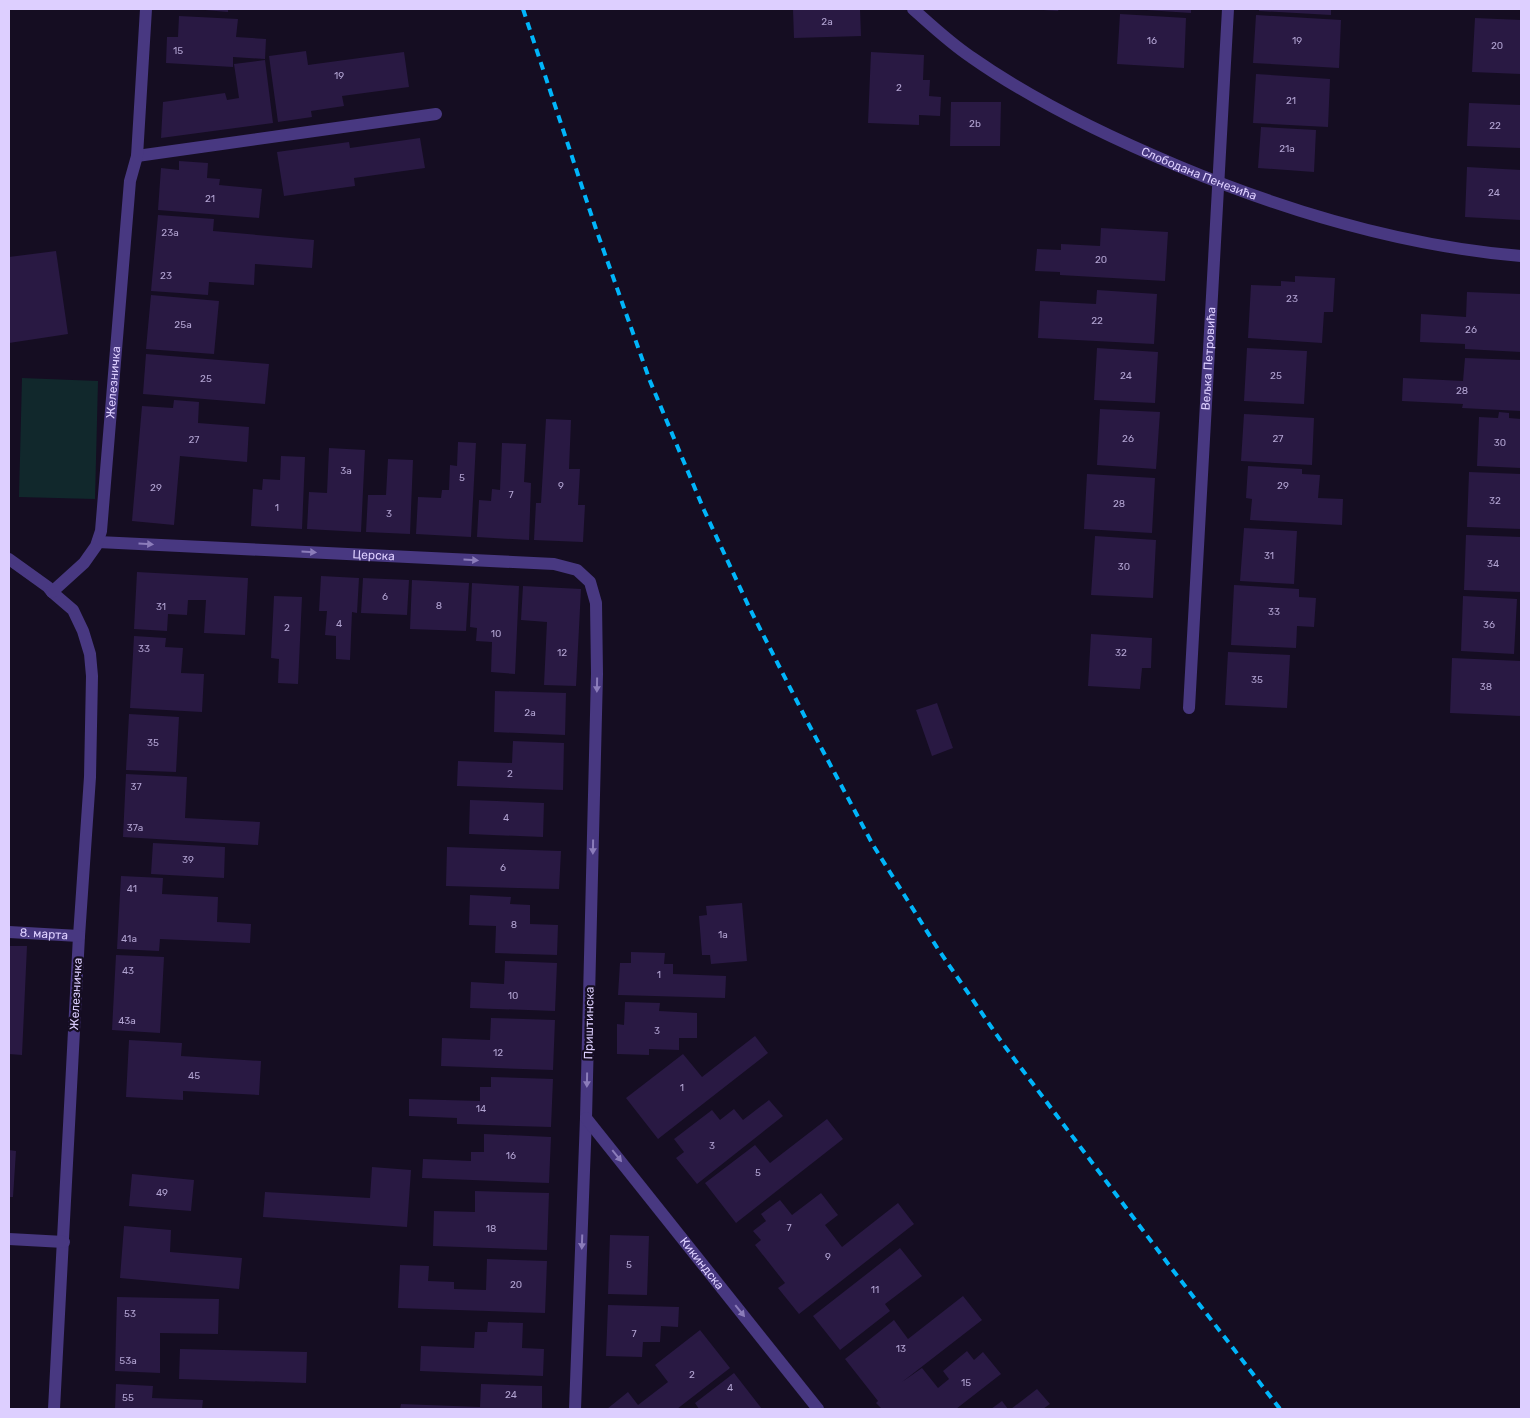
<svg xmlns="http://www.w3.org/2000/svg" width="1530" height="1418" viewBox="0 0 1530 1418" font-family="Rubik,sans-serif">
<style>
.green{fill:#11282c}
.building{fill:#291943}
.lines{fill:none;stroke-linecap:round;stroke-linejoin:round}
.minor{stroke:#483881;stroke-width:12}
.rail{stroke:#00b5fa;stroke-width:4;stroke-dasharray:8 6;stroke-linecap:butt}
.oneway{fill:#8b7cba}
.labels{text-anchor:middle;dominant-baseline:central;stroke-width:4.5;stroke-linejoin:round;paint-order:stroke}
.number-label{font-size:10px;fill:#b0a2d0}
.street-label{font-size:12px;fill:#ddcfff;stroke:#150d22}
</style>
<rect width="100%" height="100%" fill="#150d22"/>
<path class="green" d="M 22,378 L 98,381 L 95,499 L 19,497 Z"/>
<path class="building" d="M 205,9 L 228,9 L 228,12 L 205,10 Z
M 793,9 L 860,9 L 861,36 L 794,38 Z
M 1044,9 L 1059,9 L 1058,11 L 1043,10 Z
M 1146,9 L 1191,9 L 1191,13 L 1146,10 Z
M 1259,9 L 1331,9 L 1331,15 L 1259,11 Z
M 1120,14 L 1186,18 L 1184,68 L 1117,64 Z
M 1256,15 L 1341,20 L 1339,68 L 1253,63 Z
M 179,16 L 238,19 L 236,37 L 266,39 L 265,59 L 233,57 L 233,67 L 166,63 L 167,37 L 178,37 Z
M 1475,18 L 1521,20 L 1521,74 L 1472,72 Z
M 306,51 L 308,65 L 404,52 L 409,87 L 342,96 L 344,106 L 311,111 L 312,117 L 278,122 L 269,56 Z
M 871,52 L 924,55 L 923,80 L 930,80 L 929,96 L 941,97 L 940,116 L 919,115 L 919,125 L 868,123 Z
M 265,60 L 273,123 L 161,138 L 163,102 L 225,93 L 227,100 L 239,98 L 234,64 Z
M 1256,74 L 1330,79 L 1328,127 L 1253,123 Z
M 951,102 L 1001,102 L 1000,146 L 950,146 Z
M 1469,103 L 1521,105 L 1521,148 L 1467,146 Z
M 1261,127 L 1316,130 L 1314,172 L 1258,168 Z
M 420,138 L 425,168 L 354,178 L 355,186 L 284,196 L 277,152 L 349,142 L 350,148 Z
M 179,161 L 208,163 L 207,178 L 220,179 L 219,185 L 262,189 L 259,218 L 158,210 L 161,168 L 179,170 Z
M 1467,167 L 1521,170 L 1521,220 L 1465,217 Z
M 158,215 L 214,219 L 213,231 L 314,240 L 312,268 L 255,264 L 254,285 L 209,282 L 208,295 L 151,291 Z
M 1101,228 L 1168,232 L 1165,281 L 1060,275 L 1060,272 L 1035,271 L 1037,249 L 1061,250 L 1061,244 L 1100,246 Z
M 56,251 L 68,334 L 9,343 L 9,257 Z
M 1295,276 L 1335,278 L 1333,312 L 1324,312 L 1322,343 L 1248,338 L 1251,285 L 1281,286 L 1281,281 L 1295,282 Z
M 1097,290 L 1157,294 L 1154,344 L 1038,338 L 1040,301 L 1096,304 Z
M 1467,292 L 1521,294 L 1521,352 L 1465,349 L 1465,344 L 1420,342 L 1421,314 L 1466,317 Z
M 151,295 L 219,301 L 214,354 L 146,349 Z
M 1097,348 L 1158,352 L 1155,403 L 1094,400 Z
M 1247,348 L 1307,351 L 1304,404 L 1244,401 Z
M 146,354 L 269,364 L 265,404 L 143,394 Z
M 1465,358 L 1521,360 L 1521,411 L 1462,408 L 1463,404 L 1402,401 L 1403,378 L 1463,381 Z
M 174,400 L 199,402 L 198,423 L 249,427 L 247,462 L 180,456 L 174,525 L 132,521 L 142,406 L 173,408 Z
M 1100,409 L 1160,412 L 1156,469 L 1097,465 Z
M 1499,412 L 1509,413 L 1509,418 L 1521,419 L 1521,468 L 1477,466 L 1479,417 L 1498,418 Z
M 1244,414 L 1314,418 L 1312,465 L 1241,461 Z
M 546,419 L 571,420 L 569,469 L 580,469 L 578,505 L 585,505 L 583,542 L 534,540 L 536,503 L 541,503 Z
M 458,442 L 476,443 L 471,537 L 416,534 L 418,497 L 441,498 L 442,490 L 449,490 L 450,465 L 457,466 Z
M 502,443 L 526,444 L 524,482 L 531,483 L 529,540 L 477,537 L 479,500 L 491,501 L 492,489 L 500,490 Z
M 329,448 L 365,450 L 361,532 L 307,529 L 309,492 L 327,493 Z
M 281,456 L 305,457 L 302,529 L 251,526 L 253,489 L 262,490 L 263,479 L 280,480 Z
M 388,459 L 413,460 L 410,534 L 366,532 L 368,495 L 386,495 Z
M 1248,466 L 1302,469 L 1302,474 L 1320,475 L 1318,498 L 1343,499 L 1342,525 L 1250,520 L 1252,499 L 1246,498 Z
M 1469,472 L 1521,474 L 1521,529 L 1467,527 Z
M 1087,474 L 1155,478 L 1152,533 L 1084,529 Z
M 1244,528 L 1297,531 L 1294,584 L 1240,581 Z
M 1466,535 L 1521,537 L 1521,592 L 1464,590 Z
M 1095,536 L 1156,540 L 1153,598 L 1091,595 Z
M 137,572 L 248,578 L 245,635 L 204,633 L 206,600 L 188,600 L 187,615 L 168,614 L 167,631 L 134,629 Z
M 321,576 L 359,578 L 357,613 L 352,612 L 350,660 L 336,659 L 336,636 L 325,635 L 327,611 L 319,611 Z
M 363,578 L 409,580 L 407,615 L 361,613 Z
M 412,580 L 469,583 L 466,631 L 410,629 Z
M 472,583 L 519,586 L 515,674 L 491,672 L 492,642 L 476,641 L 477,628 L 470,627 Z
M 1234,585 L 1299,589 L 1299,597 L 1316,598 L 1314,627 L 1297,626 L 1296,648 L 1231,645 Z
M 523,586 L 581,589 L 576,686 L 544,685 L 547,622 L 521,620 Z
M 274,596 L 302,597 L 298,684 L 278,683 L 279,659 L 271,658 Z
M 1463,596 L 1517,599 L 1514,654 L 1461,651 Z
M 1091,634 L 1152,638 L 1151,668 L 1142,668 L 1140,689 L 1088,686 Z
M 134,636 L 166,638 L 165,647 L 183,648 L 181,673 L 204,674 L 202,712 L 130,708 Z
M 1228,652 L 1290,655 L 1287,708 L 1225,705 Z
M 1452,658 L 1521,661 L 1521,716 L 1450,713 Z
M 495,691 L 566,693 L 565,735 L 494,732 Z
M 937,703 L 953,748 L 932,756 L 916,710 Z
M 129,714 L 179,717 L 176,772 L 126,770 Z
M 513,741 L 564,743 L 563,790 L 457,786 L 458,761 L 512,763 Z
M 126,774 L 187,777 L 185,818 L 260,822 L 258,845 L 123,837 Z
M 470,800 L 544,803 L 543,837 L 469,834 Z
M 153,843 L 225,847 L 224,878 L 151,874 Z
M 447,847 L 561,851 L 559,889 L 446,886 Z
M 121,876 L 163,878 L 162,894 L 218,897 L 217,922 L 251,924 L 250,943 L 160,939 L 159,951 L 117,949 Z
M 470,895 L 511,897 L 510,904 L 530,905 L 530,924 L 558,925 L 557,955 L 495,953 L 496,926 L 469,925 Z
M 742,903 L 747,961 L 711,964 L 710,955 L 702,955 L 699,916 L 707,915 L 706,906 Z
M 9,946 L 27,946 L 22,1055 L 9,1054 Z
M 631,952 L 665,953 L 664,964 L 673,964 L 673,974 L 726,976 L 725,998 L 618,995 L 620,963 L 631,963 Z
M 116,955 L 164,957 L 160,1033 L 112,1030 Z
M 505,961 L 557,963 L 555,1011 L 470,1008 L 471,982 L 504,984 Z
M 625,1002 L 660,1003 L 659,1011 L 697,1013 L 697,1038 L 679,1038 L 679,1050 L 649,1049 L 649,1055 L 617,1054 L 617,1024 L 624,1025 Z
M 491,1018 L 555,1020 L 553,1070 L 441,1066 L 442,1038 L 490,1040 Z
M 755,1036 L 768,1053 L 658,1139 L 626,1098 L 683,1054 L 702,1077 Z
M 129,1040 L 182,1043 L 181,1056 L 261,1061 L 259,1095 L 183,1091 L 183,1100 L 126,1097 Z
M 491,1077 L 553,1079 L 551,1127 L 457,1124 L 457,1118 L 409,1116 L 409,1099 L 480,1101 L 480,1087 L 491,1087 Z
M 769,1100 L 783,1116 L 697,1184 L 676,1158 L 684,1152 L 674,1139 L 712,1110 L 720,1120 L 734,1109 L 743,1120 Z
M 827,1119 L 843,1139 L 736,1223 L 705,1183 L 755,1145 L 770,1163 Z
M 484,1134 L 551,1137 L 549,1183 L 422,1178 L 423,1159 L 471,1161 L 471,1152 L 484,1152 Z
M 9,1150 L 16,1151 L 13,1197 L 9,1197 Z
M 372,1167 L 411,1170 L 407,1227 L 263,1217 L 265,1192 L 370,1198 Z
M 132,1174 L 194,1180 L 191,1211 L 129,1206 Z
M 475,1191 L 549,1193 L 547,1250 L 433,1246 L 434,1211 L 475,1212 Z
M 821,1193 L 838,1215 L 825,1225 L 842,1247 L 898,1203 L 914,1224 L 799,1314 L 778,1288 L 785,1283 L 755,1245 L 761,1240 L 753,1231 L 766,1221 L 761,1214 L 780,1200 L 792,1215 Z
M 124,1226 L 171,1230 L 170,1252 L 242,1258 L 239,1289 L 120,1278 Z
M 610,1235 L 649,1236 L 647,1295 L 608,1294 Z
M 900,1248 L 922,1276 L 885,1304 L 890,1311 L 840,1350 L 813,1316 Z
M 487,1259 L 547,1261 L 545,1313 L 398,1308 L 400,1265 L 429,1266 L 428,1281 L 454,1282 L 454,1289 L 486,1290 Z
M 963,1296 L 982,1320 L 902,1382 L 922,1368 L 938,1388 L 949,1379 L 943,1371 L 967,1351 L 974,1360 L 983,1352 L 1001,1374 L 956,1409 L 882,1409 L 876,1403 L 878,1401 L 845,1359 L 894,1320 L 908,1339 Z
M 117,1297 L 219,1299 L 218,1334 L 160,1333 L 160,1373 L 115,1371 Z
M 608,1305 L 679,1307 L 678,1327 L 661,1326 L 660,1342 L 643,1342 L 642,1357 L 606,1356 Z
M 488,1322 L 523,1323 L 522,1348 L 544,1349 L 543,1376 L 420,1371 L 421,1346 L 474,1348 L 475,1332 L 487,1332 Z
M 700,1330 L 730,1368 L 677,1409 L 607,1409 L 628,1392 L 638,1405 L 668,1382 L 655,1365 Z
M 180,1349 L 307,1352 L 306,1383 L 179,1379 Z
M 734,1373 L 762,1409 L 699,1409 L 695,1403 Z
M 116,1384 L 153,1386 L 152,1398 L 203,1400 L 202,1409 L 115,1409 Z
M 481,1384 L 542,1386 L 542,1409 L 400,1409 L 401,1404 L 480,1407 Z
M 1037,1389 L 1050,1404 L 1043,1409 L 1011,1409 Z
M 1002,1401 L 1008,1409 L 991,1409 Z"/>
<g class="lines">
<g class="minor">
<path id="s1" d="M 913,9 C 931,25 950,43 971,57 C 1035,102 1106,136 1178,166 C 1288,212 1402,246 1521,256"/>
<path d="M 137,156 L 436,114"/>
<path id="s2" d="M 98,542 L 554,564 L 577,570 L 590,582 L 596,603 L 597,674 L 586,1118 L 575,1409"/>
<path d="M 9,559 L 48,587 L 52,592 L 73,610 L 83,631 L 90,654 L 92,676 L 90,777 L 79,936 L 54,1409"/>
<path id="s3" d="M 52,592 L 84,563 L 96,546 L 101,531 L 130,181 L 137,156 L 146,9"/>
<path id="s4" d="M 1189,708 L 1228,9"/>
<path id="s5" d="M 9,932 L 79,936"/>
<path id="s6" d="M 586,1118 L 818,1409"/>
<path d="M 9,1239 L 64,1242"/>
</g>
<path class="rail" d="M 523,9 L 596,229 L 650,381 L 704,510 L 749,607 L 808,723 L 873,845 L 938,949 L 1003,1044 L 1172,1269 L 1280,1409"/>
</g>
<defs><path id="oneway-solid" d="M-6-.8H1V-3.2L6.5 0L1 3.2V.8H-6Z" transform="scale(1.25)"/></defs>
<g class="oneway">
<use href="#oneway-solid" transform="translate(146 544) rotate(3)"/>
<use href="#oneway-solid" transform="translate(309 552) rotate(3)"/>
<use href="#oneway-solid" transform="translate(471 560) rotate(3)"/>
<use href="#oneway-solid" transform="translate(597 685) rotate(91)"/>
<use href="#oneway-solid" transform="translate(593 847) rotate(91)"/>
<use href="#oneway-solid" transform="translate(587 1080) rotate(91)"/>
<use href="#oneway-solid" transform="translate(617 1156) rotate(51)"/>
<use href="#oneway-solid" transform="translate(582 1242) rotate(92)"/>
<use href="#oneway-solid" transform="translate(740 1311) rotate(51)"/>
</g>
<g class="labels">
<g class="number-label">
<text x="827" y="22">2a</text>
<text x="1152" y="41">16</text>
<text x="1297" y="41">19</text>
<text x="1497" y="46">20</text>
<text x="178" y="51">15</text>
<text x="339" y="76">19</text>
<text x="899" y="88">2</text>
<text x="1291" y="101">21</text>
<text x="975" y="124">2b</text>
<text x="1495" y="126">22</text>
<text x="1287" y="149">21a</text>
<text x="1494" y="193">24</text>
<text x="210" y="199">21</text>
<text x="170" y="233">23a</text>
<text x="1101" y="260">20</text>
<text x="166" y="276">23</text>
<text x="1292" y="299">23</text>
<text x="1097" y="321">22</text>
<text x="183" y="325">25a</text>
<text x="1471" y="330">26</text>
<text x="1126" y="376">24</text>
<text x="1276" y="376">25</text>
<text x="206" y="379">25</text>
<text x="1462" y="391">28</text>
<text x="1128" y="439">26</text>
<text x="1278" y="439">27</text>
<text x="194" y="440">27</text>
<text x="1500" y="443">30</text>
<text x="346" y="471">3a</text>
<text x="462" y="478">5</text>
<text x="561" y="486">9</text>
<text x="1283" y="486">29</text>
<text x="156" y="488">29</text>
<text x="511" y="495">7</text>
<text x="1495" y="501">32</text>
<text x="1119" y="504">28</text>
<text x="277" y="508">1</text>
<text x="389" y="514">3</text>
<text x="1269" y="556">31</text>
<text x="1493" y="564">34</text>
<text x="1124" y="567">30</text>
<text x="385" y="597">6</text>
<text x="439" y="606">8</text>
<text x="161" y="607">31</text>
<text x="1274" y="612">33</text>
<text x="339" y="624">4</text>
<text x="1489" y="625">36</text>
<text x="287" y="628">2</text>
<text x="496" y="634">10</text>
<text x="144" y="649">33</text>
<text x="562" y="653">12</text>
<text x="1121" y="653">32</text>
<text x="1257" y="680">35</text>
<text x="1486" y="687">38</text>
<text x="530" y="713">2a</text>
<text x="153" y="743">35</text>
<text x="510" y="774">2</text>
<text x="136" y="787">37</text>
<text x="506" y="818">4</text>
<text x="135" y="828">37a</text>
<text x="188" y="860">39</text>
<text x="503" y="868">6</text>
<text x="132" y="889">41</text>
<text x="514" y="925">8</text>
<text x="723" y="935">1a</text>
<text x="129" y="939">41a</text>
<text x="128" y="971">43</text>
<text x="659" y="975">1</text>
<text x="513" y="996">10</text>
<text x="127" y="1021">43a</text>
<text x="657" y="1031">3</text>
<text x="498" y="1053">12</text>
<text x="194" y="1076">45</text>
<text x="682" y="1088">1</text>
<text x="481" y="1109">14</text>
<text x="712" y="1146">3</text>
<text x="511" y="1156">16</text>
<text x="758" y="1173">5</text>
<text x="162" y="1193">49</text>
<text x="789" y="1228">7</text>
<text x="491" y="1229">18</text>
<text x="828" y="1257">9</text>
<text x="629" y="1265">5</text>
<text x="516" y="1285">20</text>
<text x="875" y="1290">11</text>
<text x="130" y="1314">53</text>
<text x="634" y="1334">7</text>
<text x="901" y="1349">13</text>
<text x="128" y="1361">53a</text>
<text x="692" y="1375">2</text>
<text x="966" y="1383">15</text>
<text x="730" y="1388">4</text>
<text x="511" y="1395">24</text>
<text x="128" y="1398">55</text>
</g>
<g class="street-label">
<text stroke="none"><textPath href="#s1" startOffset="332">Слободана Пенезића</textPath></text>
<text stroke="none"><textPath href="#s4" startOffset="350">Вељка Петровића</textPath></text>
<text stroke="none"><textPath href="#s3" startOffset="229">Железничка</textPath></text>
<text stroke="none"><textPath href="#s2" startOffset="276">Церска</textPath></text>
<text stroke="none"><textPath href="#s5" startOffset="35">8. марта</textPath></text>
<text transform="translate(76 994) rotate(-87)">Железничка</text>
<text transform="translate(589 1023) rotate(-89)">Приштинска</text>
<text stroke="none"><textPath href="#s6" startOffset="186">Кикиндска</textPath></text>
</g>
</g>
<rect width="1530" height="1418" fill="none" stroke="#ddcfff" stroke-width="20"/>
</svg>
